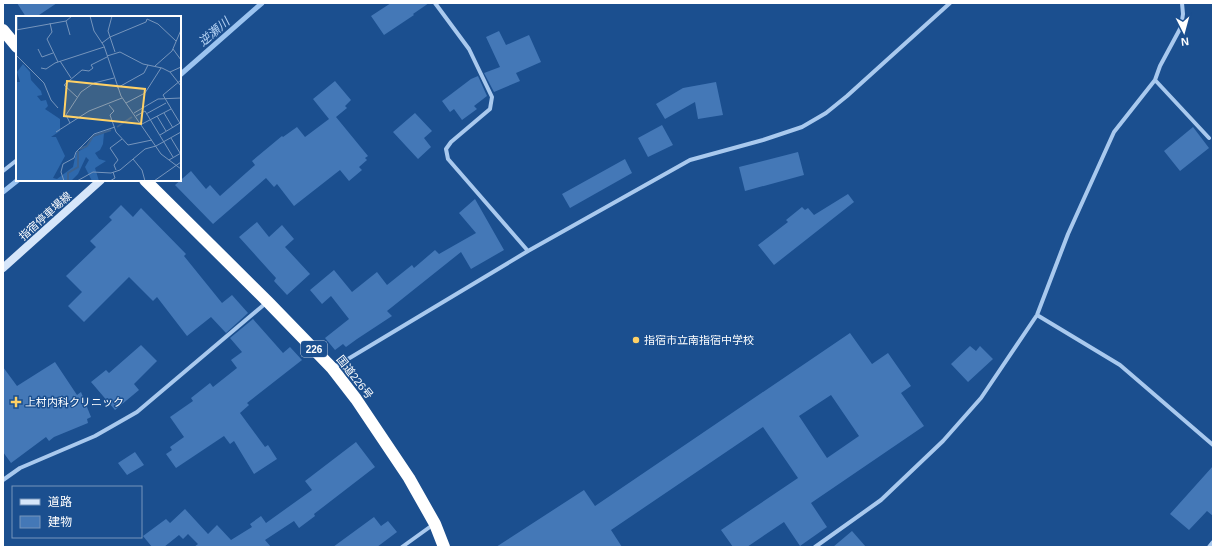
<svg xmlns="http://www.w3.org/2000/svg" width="1216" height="550" viewBox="0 0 1216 550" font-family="Arial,'Noto Sans JP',sans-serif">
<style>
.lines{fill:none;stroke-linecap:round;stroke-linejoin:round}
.stream{stroke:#9cc4f0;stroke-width:5}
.building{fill:#4478b7;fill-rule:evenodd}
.street{stroke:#a9c9ee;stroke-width:4}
.secondary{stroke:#d6e6fa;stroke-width:8}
.highway{stroke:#fff;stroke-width:12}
.poi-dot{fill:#ffd166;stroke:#1b4f8f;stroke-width:1.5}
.labels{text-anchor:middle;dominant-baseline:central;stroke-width:3;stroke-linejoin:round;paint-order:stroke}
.shield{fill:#1b4f8f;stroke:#bbcadd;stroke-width:1}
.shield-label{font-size:10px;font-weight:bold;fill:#fff}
.street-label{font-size:11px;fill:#fff;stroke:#1b4f8f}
.poi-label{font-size:11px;fill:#fff;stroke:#1b4f8f;text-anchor:start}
.water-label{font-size:12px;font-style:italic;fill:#b5d3f5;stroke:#1b4f8f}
.inset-river{fill:none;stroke:#3c6290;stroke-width:2}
.inset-road{fill:none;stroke:#7695bc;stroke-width:1}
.view{fill:#ffd166;fill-opacity:0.15;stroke:#ffd166;stroke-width:2}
.inset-edge{fill:none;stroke:#fff;stroke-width:2}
</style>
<rect width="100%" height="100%" fill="#1b4f8f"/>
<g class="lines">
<path class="stream" d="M 180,75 L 262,3
M 3,192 L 18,180"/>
</g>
<path class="building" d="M 17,3 L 57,3 L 36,17 L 26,17 Z
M 391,3 L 429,3 L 413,14 L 414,15 L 384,35 L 371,16 Z
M 499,31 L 506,45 L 529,35 L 541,62 L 516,73 L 520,81 L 494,92 L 484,73 L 500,67 L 486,37 Z
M 478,76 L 487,96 L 474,106 L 477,109 L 462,120 L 454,109 L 450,112 L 442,101 L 471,79 Z
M 335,81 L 351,100 L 345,106 L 347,108 L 336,117 L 368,156 L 365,158 L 367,160 L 359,167 L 362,170 L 349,181 L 340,170 L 294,206 L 277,184 L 274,187 L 266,178 L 213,224 L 175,185 L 191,171 L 206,189 L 210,185 L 220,196 L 255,165 L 252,161 L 282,136 L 283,137 L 297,127 L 305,137 L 329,119 L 313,99 Z
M 716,82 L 723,115 L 698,119 L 695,102 L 665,119 L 656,104 L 683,88 Z
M 415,113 L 432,131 L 424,138 L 431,147 L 418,159 L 393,132 Z
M 662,125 L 673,145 L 648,157 L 638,138 Z
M 1193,127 L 1209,148 L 1180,171 L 1164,151 Z
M 798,152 L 804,175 L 745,191 L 739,167 Z
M 625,159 L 632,173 L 570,208 L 562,194 Z
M 848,194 L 854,202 L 774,265 L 758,245 L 788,222 L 786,220 L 802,207 L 805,210 L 808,208 L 814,215 Z
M 475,199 L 504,250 L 471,269 L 461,252 L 387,311 L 392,316 L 357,339 L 346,347 L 343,344 L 335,350 L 325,338 L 349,319 L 331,296 L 322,304 L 310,290 L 334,270 L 352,292 L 377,272 L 387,285 L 412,265 L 414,268 L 435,250 L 439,254 L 476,233 L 459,213 Z
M 121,205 L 133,217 L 141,208 L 186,254 L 184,256 L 222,303 L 232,295 L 248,313 L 226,333 L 211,317 L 187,336 L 157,297 L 153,301 L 129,277 L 84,322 L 68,306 L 82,292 L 66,276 L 96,247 L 90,241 L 112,220 L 109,217 Z
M 257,222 L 269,237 L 282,225 L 294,239 L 285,247 L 310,274 L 287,295 L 274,281 L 276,278 L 239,237 Z
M 253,319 L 283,353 L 290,347 L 302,360 L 247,403 L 249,405 L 240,413 L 265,447 L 268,445 L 277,459 L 254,474 L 234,441 L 230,444 L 224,436 L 176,468 L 166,454 L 172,450 L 170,447 L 184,437 L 170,417 L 193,401 L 191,398 L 210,383 L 213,387 L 237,368 L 231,360 L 242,352 L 230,338 Z
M 850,333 L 872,364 L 888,353 L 911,386 L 901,393 L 924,426 L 811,503 L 827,527 L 800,546 L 784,522 L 747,547 L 733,547 L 721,530 L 798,478 L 763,427 L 611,530 L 622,547 L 496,547 L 584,490 L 595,506 ZM 831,395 L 859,436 L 827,458 L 799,416 Z
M 141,345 L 157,361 L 134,384 L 139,390 L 115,410 L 91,382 L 106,370 L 109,373 Z
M 970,346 L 976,351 L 980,346 L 993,359 L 968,382 L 951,364 Z
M 55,362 L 77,395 L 81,392 L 91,417 L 87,419 L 88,423 L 54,437 L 49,441 L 46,437 L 11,463 L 3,452 L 3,367 L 17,386 Z
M 356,442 L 375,467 L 314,514 L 315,516 L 299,528 L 294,521 L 265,540 L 271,547 L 194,547 L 198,544 L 188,534 L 183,539 L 179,535 L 164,547 L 152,547 L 143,536 L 166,519 L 170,523 L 185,509 L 208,534 L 217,525 L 231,540 L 252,527 L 250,524 L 261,516 L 266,523 L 312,490 L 305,481 Z
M 135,452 L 144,465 L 127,475 L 118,463 Z
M 1213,466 L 1213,516 L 1207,511 L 1189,530 L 1170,514 Z
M 374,517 L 381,526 L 388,521 L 397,532 L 377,547 L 333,547 Z
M 852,531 L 866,547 L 833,547 Z"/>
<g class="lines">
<path class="street" d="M 435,3 L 469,49 L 492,97 L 490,109 L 451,142 L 446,149 L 448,159 L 528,251
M 1155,80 L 1209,138
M 3,171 L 17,160
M 1037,315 L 1120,365 L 1213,445
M 333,368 L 528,251 L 690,160 L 763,140 L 802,127 L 826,113 L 847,96 L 950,3
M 3,480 L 20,468 L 95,436 L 137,412 L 266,303
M 402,547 L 434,524
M 815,547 L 881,500 L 943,441 L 981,398 L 1037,315 L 1068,234 L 1114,132 L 1155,80 L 1160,66 L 1181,27 L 1183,14 L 1182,3
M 1209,547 L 1213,542"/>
<path class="secondary" d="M 3,268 L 101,180"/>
<path class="highway" d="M 3,30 L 17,47
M 145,180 L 268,302 L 332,368 L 356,399 L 409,478 L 435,524 L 444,547"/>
</g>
<g class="poi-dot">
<circle cx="636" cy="340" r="4"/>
<path d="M14 396h4v4h4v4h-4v4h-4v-4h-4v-4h4z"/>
</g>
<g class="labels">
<rect class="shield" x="301" y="341" width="26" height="16" rx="3"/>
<g class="shield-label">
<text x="314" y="349">226</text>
</g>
<g class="street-label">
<text transform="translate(45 216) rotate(-42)">指宿停車場線</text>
<text transform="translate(355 377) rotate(52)">国道226号</text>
</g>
<g class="poi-label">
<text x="644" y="340">指宿市立南指宿中学校</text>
<text x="25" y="402">上村内科クリニック</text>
</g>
<g class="water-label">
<text transform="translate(214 32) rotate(-41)">逆瀬川</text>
</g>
</g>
<g transform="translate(16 16)">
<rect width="165" height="165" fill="#1b4f8f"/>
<path d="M 7,48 L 14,56 L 15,64 L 25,75 L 26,79 L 21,80 L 25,85 L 30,84 L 32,90 L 29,93 L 44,103 L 44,115 L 35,121 L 40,121 L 49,140 L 37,162 L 41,163 L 57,151 L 60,137 L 70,131 L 77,121 L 88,117 L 87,128 L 84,134 L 79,137 L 83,143 L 90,145 L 79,152 L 83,165 L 76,165 L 69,151 L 73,144 L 70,141 L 62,158 L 55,165 L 0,165 L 0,66 L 4,66 L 1,56 Z" fill="#2e69ad"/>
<path class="inset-river" d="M 101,111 L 116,101M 64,133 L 71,130 L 77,120 L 95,114M 52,165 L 52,157 L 62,151 L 62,135"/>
<path class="inset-road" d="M 74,0 L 78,15 L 88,30 L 105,80 L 145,138 L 165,153M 96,0 L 92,15 L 99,36M 131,3 L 142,8 L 160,25M 50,5 L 54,19M 34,7 L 36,16 L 31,23 L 42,46M 1,13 L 1,0M 0,14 L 50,5 L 56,0M 86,27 L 94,21 L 130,6 L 131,3M 22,33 L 26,41 L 37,37M 157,33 L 165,44M 0,39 L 28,67 L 35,84 L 42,92M 91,40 L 104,36 L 127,48 L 146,52 L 154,56 L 165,70M 44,45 L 55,62M 139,50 L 156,35 L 165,14M 25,52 L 30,53 L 39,47 L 88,31M 154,56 L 165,51M 165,64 L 147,79 L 165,109M 101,72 L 128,57 L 132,49M 61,81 L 48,69 L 66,54 L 73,55 L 77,52 L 75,49 L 91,41M 110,87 L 129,77 L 145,52M 93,89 L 98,95 L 94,99 L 100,116 L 112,129 L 136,124M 118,97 L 142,83 L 165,82M 148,97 L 157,112M 130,98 L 150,87M 120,100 L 129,95 L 157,141M 141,100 L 150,115M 54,107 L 50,99 L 65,76 L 78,67 L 98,62M 126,108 L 155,93M 40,116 L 73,95 L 106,82M 144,119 L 164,107M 155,122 L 164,137M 117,143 L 126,154 L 129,165M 153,144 L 165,137M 100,154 L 98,149 L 102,144 L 94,132 L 106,123M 48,165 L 45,156 L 47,148 L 58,142 L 60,136 L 78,118 L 99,111M 61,165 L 77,156 L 95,157 L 104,154 L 129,133 L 140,130 L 165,116M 94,165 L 99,162 L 97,156M 138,165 L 165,146"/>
<path class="view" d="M 51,65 L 129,73 L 125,108 L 48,100 Z"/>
<rect width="165" height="165" class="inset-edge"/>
</g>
<rect width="1216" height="550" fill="none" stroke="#ffffff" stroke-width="8"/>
<rect x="12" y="486" width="130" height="52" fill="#1b4f8f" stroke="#7695bc"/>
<rect x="20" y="499" width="20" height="6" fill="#d6e6fa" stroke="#7695bc"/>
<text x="48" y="506" font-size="12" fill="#ffffff">道路</text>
<rect x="20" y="516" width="20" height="12" fill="#4478b7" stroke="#7695bc"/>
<text x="48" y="526" font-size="12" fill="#ffffff">建物</text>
<g transform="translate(1184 32) rotate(174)" stroke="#1b4f8f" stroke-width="3" paint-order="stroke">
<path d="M0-3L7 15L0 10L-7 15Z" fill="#ffffff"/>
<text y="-6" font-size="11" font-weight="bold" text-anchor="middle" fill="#ffffff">N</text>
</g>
</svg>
